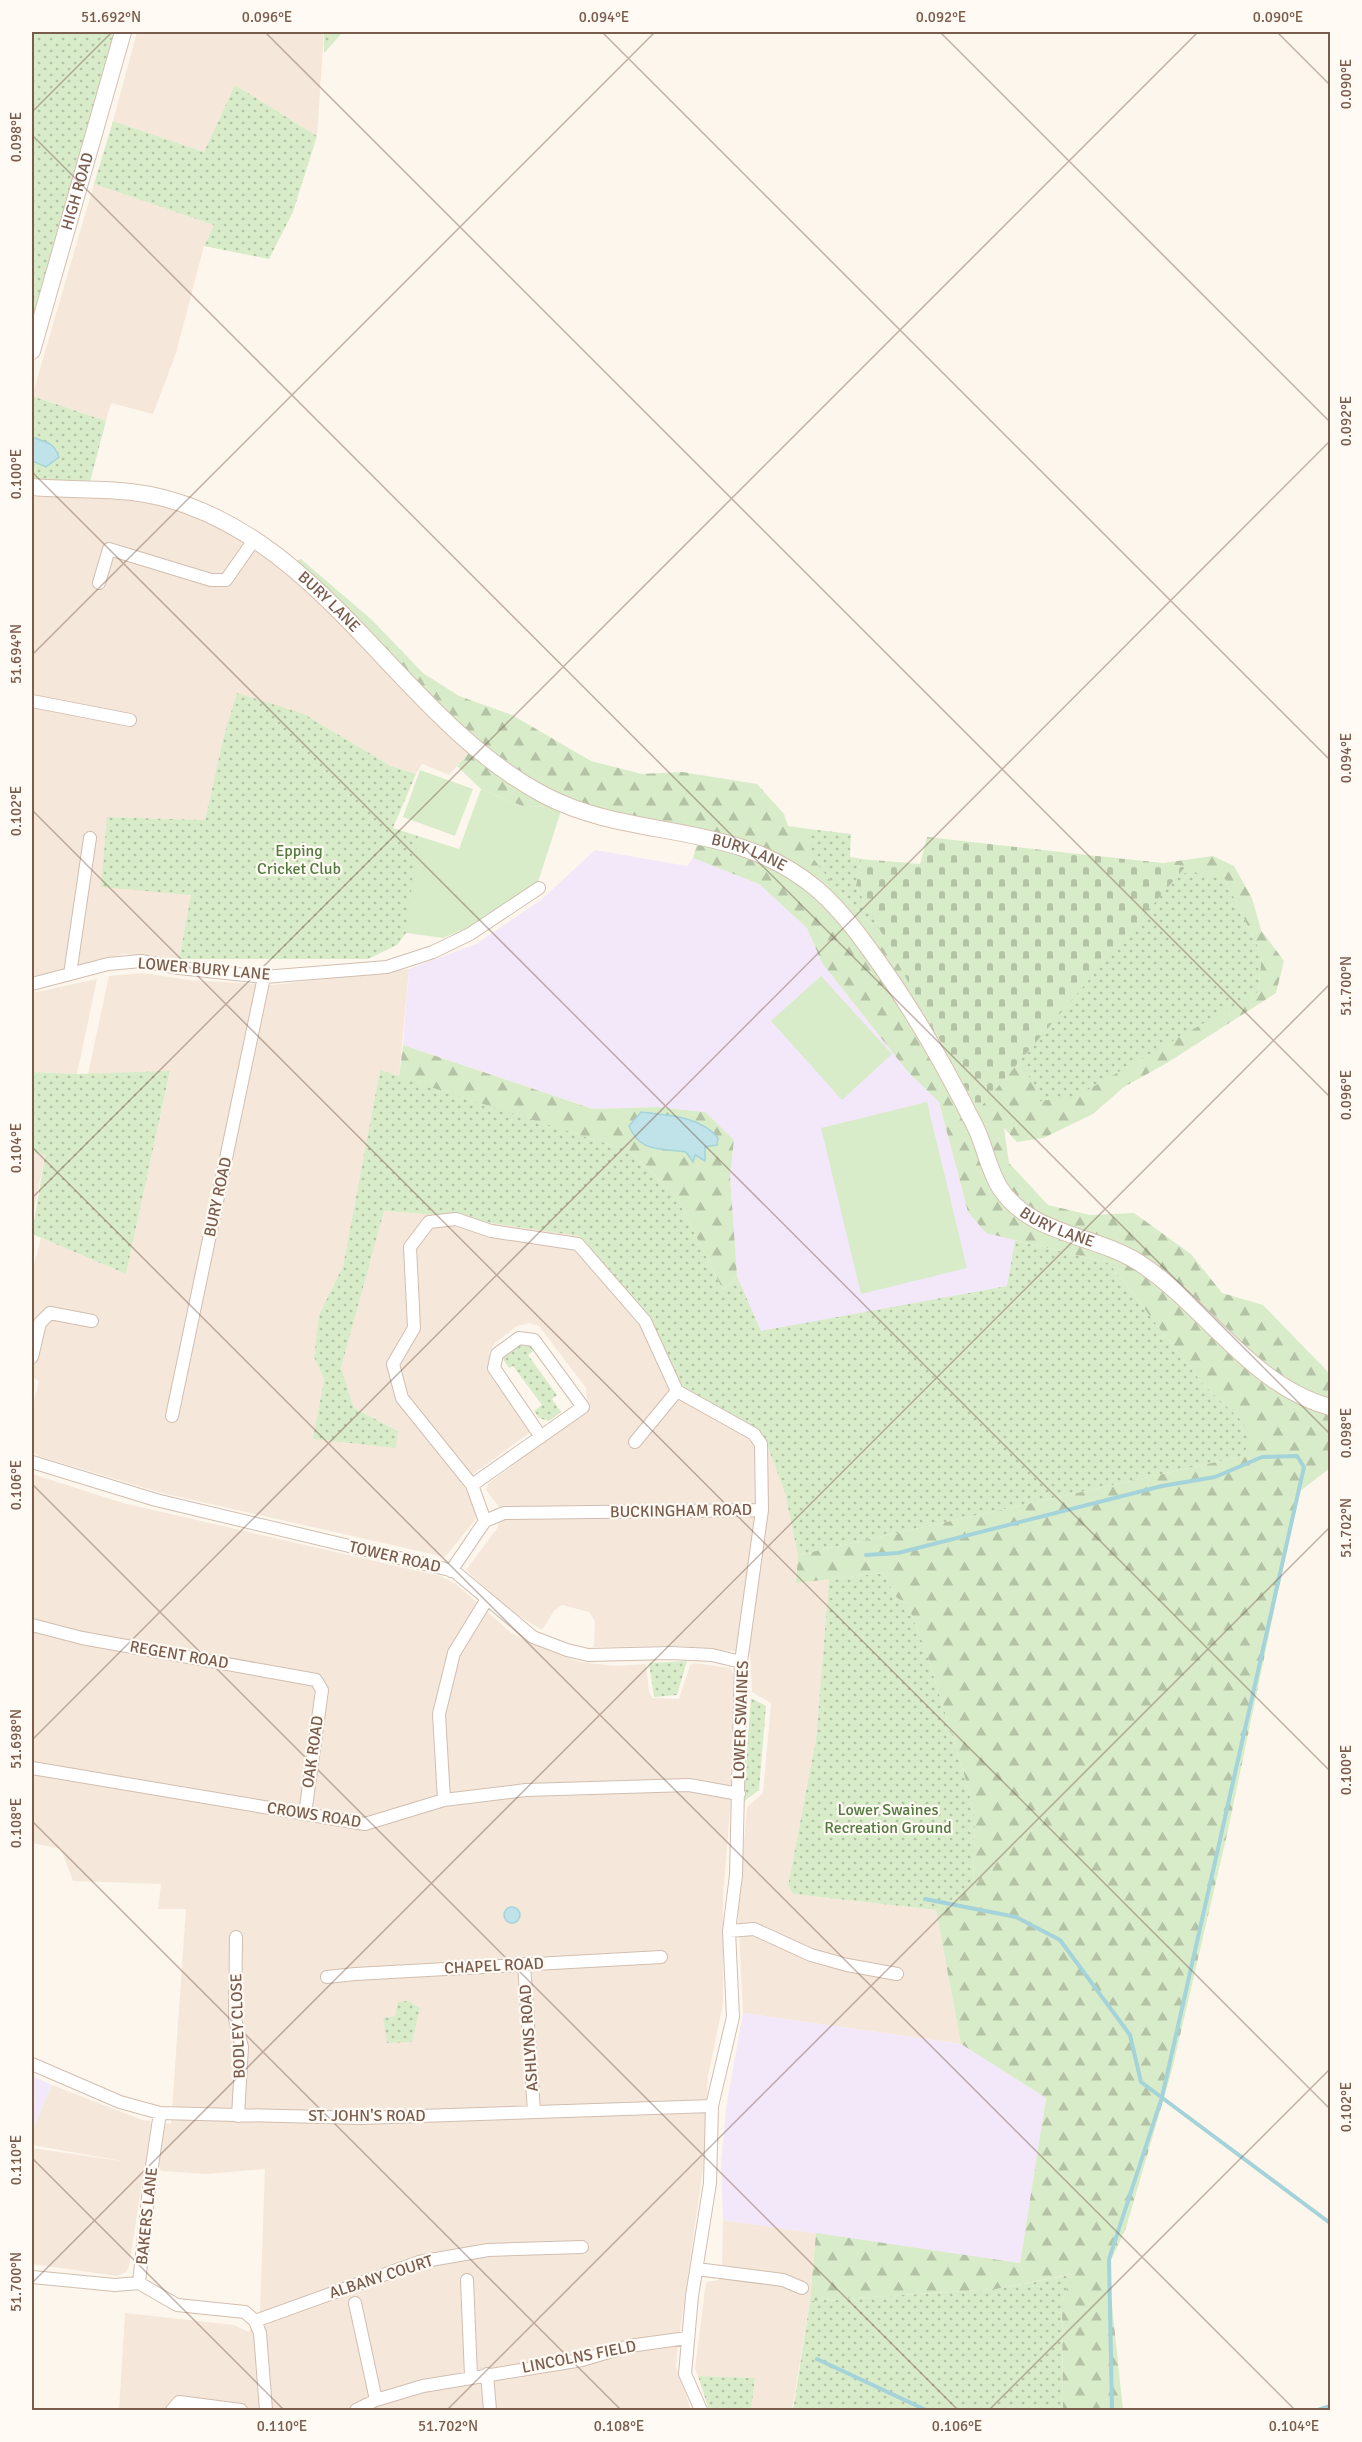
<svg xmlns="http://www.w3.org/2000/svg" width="1362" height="2442" viewBox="0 0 1362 2442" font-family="Signika,sans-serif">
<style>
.residential{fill:#f5e8da}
.education{fill:#f3e8fa}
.green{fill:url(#green-dots)}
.forest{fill:url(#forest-firs)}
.cemetery{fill:url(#cemetery-stones)}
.pitch{fill:#d8ecc9}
.water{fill:#bfe3e8;stroke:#a5d3da;stroke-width:1.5}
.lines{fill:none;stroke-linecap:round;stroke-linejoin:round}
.stream{stroke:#a5d3da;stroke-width:4}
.minor-casing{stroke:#d1beb0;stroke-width:14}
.secondary-casing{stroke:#d6c0b0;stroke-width:18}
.minor{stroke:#fff;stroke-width:12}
.secondary{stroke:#fff;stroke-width:16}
.ticks{fill:none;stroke:#7a5c4d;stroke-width:1.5;stroke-opacity:0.45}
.labels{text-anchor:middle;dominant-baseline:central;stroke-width:4.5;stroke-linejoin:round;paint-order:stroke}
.street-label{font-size:16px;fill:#7a5c4d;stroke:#fffaf3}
.park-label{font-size:16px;fill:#537a41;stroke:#fffaf3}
.neatline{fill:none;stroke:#7a5c4d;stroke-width:2}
.ticks-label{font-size:15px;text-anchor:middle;fill:#7a5c4d}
</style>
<defs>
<pattern id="green-dots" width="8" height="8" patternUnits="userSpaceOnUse" patternTransform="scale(1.5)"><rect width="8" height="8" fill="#d8ecc9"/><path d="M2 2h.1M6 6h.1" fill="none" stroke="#b4c2a5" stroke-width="1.8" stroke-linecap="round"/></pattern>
<pattern id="forest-firs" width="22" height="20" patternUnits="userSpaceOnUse" patternTransform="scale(1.5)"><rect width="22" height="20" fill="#d8ecc9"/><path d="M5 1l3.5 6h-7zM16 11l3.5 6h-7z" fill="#b4c2a5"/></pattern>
<pattern id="cemetery-stones" width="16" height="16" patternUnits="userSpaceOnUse" patternTransform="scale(1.5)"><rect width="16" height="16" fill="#d8ecc9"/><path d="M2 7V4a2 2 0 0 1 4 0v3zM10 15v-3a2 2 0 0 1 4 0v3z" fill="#b4c2a5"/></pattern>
</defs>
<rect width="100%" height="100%" fill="#fdf6ec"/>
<path class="residential" d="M 137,32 L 324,32 L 317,136 L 235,85 L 204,152 L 113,121 Z
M 94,184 L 214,225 L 204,246 L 176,353 L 153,414 L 111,403 L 106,421 L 32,396 Z
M 86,494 L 133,497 L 214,522 L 293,576 L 472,749 L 449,775 L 422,764 L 416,774 L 391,766 L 304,714 L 224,735 L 205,820 L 107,817 L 191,895 L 179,959 L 123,954 L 32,981 L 32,495 Z
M 409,969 L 399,1077 L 380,1071 L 343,1266 L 319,1315 L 314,1357 L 324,1379 L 313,1439 L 396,1447 L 398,1431 L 354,1408 L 341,1368 L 383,1211 L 438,1215 L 579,1236 L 648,1315 L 679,1388 L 763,1434 L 785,1493 L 798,1555 L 796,1582 L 829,1579 L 816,1739 L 788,1886 L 793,1894 L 936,1910 L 961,2044 L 743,2013 L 738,1911 L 747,1807 L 763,1793 L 771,1703 L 752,1692 L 750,1653 L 680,1646 L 594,1647 L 595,1621 L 589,1612 L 562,1605 L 554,1611 L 542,1630 L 508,1609 L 466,1570 L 498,1527 L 500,1508 L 486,1490 L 488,1484 L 583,1412 L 587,1403 L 586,1388 L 539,1326 L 529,1323 L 517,1326 L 495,1343 L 489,1352 L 490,1367 L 533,1430 L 461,1483 L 477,1506 L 479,1515 L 445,1557 L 162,1493 L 38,1456 L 32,1452 L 32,1409 L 39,1381 L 32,1377 L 32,1272 L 41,1238 L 126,1274 L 170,1072 L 88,1074 L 109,976 L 142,973 L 190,980 L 273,985 Z
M 97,979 L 77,1074 L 32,1072 L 32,993 Z
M 32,1152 L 45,1154 L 32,1222 Z
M 32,1474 L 123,1503 L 440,1576 L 456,1584 L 510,1632 L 532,1644 L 580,1662 L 615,1666 L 646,1664 L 649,1692 L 653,1698 L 679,1699 L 690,1665 L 694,1663 L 730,1668 L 735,1676 L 733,1771 L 723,1898 L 723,2004 L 708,2076 L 703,2168 L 677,2353 L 676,2367 L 691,2410 L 119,2410 L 125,2313 L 234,2325 L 249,2332 L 260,2310 L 265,2169 L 207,2174 L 163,2171 L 145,2164 L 129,2266 L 126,2272 L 117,2276 L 32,2264 L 32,2148 L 128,2162 L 32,2145 L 32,2131 L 52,2085 L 142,2120 L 171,2124 L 186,1909 L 158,1909 L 161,1884 L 73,1881 L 61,1849 L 32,1843 Z
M 723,2220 L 816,2233 L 810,2301 L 792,2410 L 751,2410 L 755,2378 L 698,2376 L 695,2369 L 706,2282 L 719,2280 L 722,2266 Z"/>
<path class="education" d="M 595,850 L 687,866 L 693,858 L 759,884 L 807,928 L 822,963 L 908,1072 L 939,1102 L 968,1212 L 1015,1240 L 1008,1286 L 761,1332 L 737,1276 L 730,1176 L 734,1140 L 705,1112 L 656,1107 L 594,1109 L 403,1045 L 409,969 L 476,944 L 541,900 Z
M 743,2013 L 961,2044 L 1046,2098 L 1020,2263 L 723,2220 L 721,2163 L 726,2108 Z
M 32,2076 L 52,2085 L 32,2131 Z"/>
<path class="green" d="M 32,32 L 117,32 L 32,337 Z
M 324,32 L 343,32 L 324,53 Z
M 235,85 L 317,136 L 293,212 L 269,259 L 204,246 L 214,225 L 94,184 L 113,121 L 204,152 Z
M 32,396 L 106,421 L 90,482 L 48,481 L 32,478 Z
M 237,693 L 304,714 L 391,766 L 416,774 L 393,828 L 418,836 L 410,915 L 406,933 L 397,945 L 368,959 L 179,959 L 191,895 L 101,887 L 107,817 L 205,820 L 224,735 Z
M 809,829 L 851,834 L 850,857 L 861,859 L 856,886 L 884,937 L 840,893 L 808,853 Z
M 1185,865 L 1225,879 L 1262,955 L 1258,992 L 1126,1085 L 1096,1111 L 1046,1137 L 1016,1141 L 1004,1127 L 978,1110 Z
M 380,1070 L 630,1151 L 677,1198 L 723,1290 L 737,1276 L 761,1331 L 1007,1286 L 1015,1240 L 1109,1263 L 1203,1384 L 1241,1420 L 1252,1436 L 1243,1456 L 798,1555 L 785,1493 L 763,1434 L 679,1388 L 648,1315 L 579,1236 L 438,1215 L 384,1211 L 341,1368 L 354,1408 L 398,1431 L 396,1448 L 313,1439 L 324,1379 L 314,1357 L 319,1315 L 343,1266 Z
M 170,1071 L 126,1274 L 32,1234 L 45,1155 L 32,1152 L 32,1072 L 77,1074 Z
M 520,1341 L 533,1342 L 536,1349 L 528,1355 L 557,1395 L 552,1399 L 561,1412 L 549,1421 L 539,1418 L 534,1411 L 542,1405 L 513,1366 L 509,1368 L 500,1355 Z
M 883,1573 L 897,1598 L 907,1603 L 927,1654 L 967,1784 L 975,1818 L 973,1886 L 936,1910 L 793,1894 L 788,1886 L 816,1739 L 829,1579 Z
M 687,1661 L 677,1695 L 654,1697 L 649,1663 Z
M 751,1698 L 766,1706 L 759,1790 L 743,1802 Z
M 408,2001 L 420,2008 L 412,2042 L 387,2043 L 383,2018 L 395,2016 L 398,2002 Z
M 1074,2274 L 1062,2301 L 1063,2410 L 793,2410 L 810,2301 L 996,2289 Z
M 698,2376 L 755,2378 L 751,2410 L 709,2410 Z"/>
<path class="forest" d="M 301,559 L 372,620 L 423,673 L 459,696 L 512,715 L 591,761 L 642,774 L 682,772 L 757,784 L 784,814 L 788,826 L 809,829 L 809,853 L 840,893 L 884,937 L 978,1110 L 1018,1063 L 1032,1080 L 1040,1101 L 1077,1096 L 1258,992 L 1262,955 L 1225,879 L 1207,874 L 1151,872 L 1097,856 L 1163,863 L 1213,856 L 1234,866 L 1252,898 L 1261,930 L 1284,961 L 1276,993 L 1167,1063 L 1122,1088 L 1093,1114 L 1043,1138 L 1017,1142 L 1004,1128 L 1009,1163 L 1048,1205 L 1090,1215 L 1134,1213 L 1191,1254 L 1222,1293 L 1263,1305 L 1330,1374 L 1330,1468 L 1299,1492 L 1228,1830 L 1172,2070 L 1126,2228 L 1108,2267 L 1123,2410 L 1063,2410 L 1062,2301 L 1073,2274 L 996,2289 L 810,2301 L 816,2233 L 1020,2263 L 1046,2098 L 961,2044 L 936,1910 L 973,1886 L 975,1818 L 967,1784 L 927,1654 L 907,1603 L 897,1598 L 883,1573 L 796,1583 L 798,1555 L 1243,1456 L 1251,1436 L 1241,1420 L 1203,1384 L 1109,1263 L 986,1233 L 968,1212 L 939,1102 L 908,1072 L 822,963 L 807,928 L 759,884 L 693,858 L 700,833 L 551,806 L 524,807 L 481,789 L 457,766 L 472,749 L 296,561 Z
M 403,1045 L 593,1109 L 656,1107 L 705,1112 L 734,1140 L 730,1176 L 737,1276 L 723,1290 L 677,1198 L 630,1151 L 399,1077 Z"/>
<path class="cemetery" d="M 927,837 L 1186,866 L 978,1110 L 856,886 L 861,859 L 920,864 Z"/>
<path class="pitch" d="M 420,770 L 473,789 L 455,836 L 403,817 Z
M 481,789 L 524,807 L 551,806 L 561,811 L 538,882 L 467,928 L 443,938 L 406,933 L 418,836 L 459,849 Z
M 821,976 L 892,1054 L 842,1100 L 771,1021 Z
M 927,1102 L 967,1268 L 861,1294 L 821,1128 Z"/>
<path class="water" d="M 35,438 C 48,443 53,442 59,457 L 46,467 L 32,461 L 32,441 Z
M 641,1112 C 666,1115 701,1116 718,1138 L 717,1145 L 705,1147 L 705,1161 L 695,1155 L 693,1162 L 686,1152 C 661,1148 640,1153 629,1126 Z
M504 1915a8 8 0 1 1 16 0a8 8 0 1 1-16 0Z"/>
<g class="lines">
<path class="stream" d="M 866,1555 L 898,1553 L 1162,1486 L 1215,1477 L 1262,1457 L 1297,1456 L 1304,1467 L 1162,2097 L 1109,2259 L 1112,2410
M 925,1899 L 1016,1917 L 1060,1940 L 1130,2035 L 1141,2082 L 1330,2223
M 817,2359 L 926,2410
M 1318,2410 L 1330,2406"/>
<g class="minor-casing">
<path id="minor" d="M 99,583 L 109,549 L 211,580 L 226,580 L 254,540
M 32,701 L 130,720
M 70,974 L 90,838
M 32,984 L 108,964 L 141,961 L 179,968 L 264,977 L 387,967 L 433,952 L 470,934 L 539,888
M 32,1357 L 40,1323 L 50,1313 L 92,1321
M 172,1416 L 264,977
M 635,1442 L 677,1391
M 32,1462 L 156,1500 L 454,1571 L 533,1637 L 567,1650 L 588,1655 L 671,1653 L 712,1655 L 741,1662
M 472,1485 L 583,1407 L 534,1340 L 519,1338 L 497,1354 L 494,1368 L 541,1437
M 485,1521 L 472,1485 L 402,1398 L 393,1364 L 414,1328 L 410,1247 L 429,1222 L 456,1219 L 491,1231 L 578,1244 L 645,1321 L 677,1391 L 754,1434 L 761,1444 L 762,1510 L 741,1662 L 736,1875 L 729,1931 L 733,2017 L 712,2106 L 710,2183 L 692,2296 L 685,2374 L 701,2410
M 451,1571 L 485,1521 L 504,1513 L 762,1510
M 32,1625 L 82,1638 L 316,1680 L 322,1690 L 305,1814
M 32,1768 L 365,1824 L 444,1800 L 526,1790 L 689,1785 L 739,1794
M 444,1800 L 439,1714 L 454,1653 L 487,1599
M 729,1931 L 754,1929 L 811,1955 L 847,1965 L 897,1974
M 236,1937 L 235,2019 L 242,2047 L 238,2116
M 524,1964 L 534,2111
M 327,1977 L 355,1974 L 661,1957
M 32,2064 L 120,2102 L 160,2113 L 361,2118 L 712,2106
M 160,2113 L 150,2179 L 139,2283 L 177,2305 L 245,2312 L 255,2321 L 260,2333 L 266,2410
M 697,2269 L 783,2280 L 802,2288
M 32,2277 L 115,2285 L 139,2283
M 467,2280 L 471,2376
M 355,2303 L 376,2400
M 255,2321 L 419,2262 L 488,2250 L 582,2247
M 487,2374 L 490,2410
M 172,2410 L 179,2402 L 241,2410
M 356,2410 L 376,2400 L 423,2386 L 582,2360 L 629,2346 L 687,2338"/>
</g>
<g class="secondary-casing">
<g id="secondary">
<path id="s1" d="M 32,351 L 123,32"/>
<path id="s2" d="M 32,487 C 90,492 130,484 189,506 C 336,560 408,723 544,795 C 633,842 734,818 818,890 C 843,912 863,940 882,967 C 918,1018 947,1070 975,1126 C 985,1146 988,1169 1000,1188 C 1031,1235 1093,1234 1138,1262 C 1205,1305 1251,1386 1330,1407"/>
</g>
</g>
<use href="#minor" class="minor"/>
<use href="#secondary" class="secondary"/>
</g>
<path class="ticks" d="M 265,32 L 1330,1097M 602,32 L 1330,760M 940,32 L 1330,422M 1277,32 L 1330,85M 32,112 L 112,32M 32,135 L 1330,1434M 32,472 L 1330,1771M 32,655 L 655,32M 32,810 L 1330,2109M 32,1147 L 1295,2410M 32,1198 L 1198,32M 32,1484 L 958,2410M 32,1740 L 1330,441M 32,1821 L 621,2410M 32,2158 L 284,2410M 32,2283 L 1330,984M 447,2410 L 1330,1527M 989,2410 L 1330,2069"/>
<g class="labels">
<g class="street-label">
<text stroke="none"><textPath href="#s1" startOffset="166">HIGH ROAD</textPath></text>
<text stroke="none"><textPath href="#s2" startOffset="330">BURY LANE</textPath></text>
<text stroke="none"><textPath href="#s2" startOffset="834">BURY LANE</textPath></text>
<text transform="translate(204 969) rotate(5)">LOWER BURY LANE</text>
<text transform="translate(218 1197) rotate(-78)">BURY ROAD</text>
<text stroke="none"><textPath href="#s2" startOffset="1336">BURY LANE</textPath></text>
<text transform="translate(681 1511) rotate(-1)">BUCKINGHAM ROAD</text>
<text transform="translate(395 1557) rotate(13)">TOWER ROAD</text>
<text transform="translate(179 1655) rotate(10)">REGENT ROAD</text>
<text transform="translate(741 1720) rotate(-88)">LOWER SWAINES</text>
<text transform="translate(313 1752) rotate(-82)">OAK ROAD</text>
<text transform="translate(314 1815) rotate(9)">CROWS ROAD</text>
<text transform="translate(494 1966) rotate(-3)">CHAPEL ROAD</text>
<text transform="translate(238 2026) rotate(-92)">BODLEY CLOSE</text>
<text transform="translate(529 2038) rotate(-94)">ASHLYNS ROAD</text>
<text x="367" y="2116">ST. JOHN'S ROAD</text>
<text transform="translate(147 2216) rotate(-84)">BAKERS LANE</text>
<text transform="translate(381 2277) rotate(-18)">ALBANY COURT</text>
<text transform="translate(579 2357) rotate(-11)">LINCOLNS FIELD</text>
</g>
<g class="park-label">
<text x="299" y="851">Epping<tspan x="299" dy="18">Cricket Club</tspan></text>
<text x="888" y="1810">Lower Swaines<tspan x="888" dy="18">Recreation Ground</tspan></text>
</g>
</g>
<rect width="1362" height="2442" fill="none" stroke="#fffaf3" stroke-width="66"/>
<rect x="33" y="33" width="1296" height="2376" class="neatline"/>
<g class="ticks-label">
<text x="111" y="22">51.692°N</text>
<text x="267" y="22">0.096°E</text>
<text x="604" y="22">0.094°E</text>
<text x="941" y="22">0.092°E</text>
<text x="1278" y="22">0.090°E</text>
<text transform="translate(1346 84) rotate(-90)" y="5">0.090°E</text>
<text transform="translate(16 137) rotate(-90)" y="5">0.098°E</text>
<text transform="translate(1346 421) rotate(-90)" y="5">0.092°E</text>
<text transform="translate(16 474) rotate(-90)" y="5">0.100°E</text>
<text transform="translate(16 654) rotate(-90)" y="5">51.694°N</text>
<text transform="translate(1346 758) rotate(-90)" y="5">0.094°E</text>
<text transform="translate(16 811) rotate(-90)" y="5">0.102°E</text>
<text transform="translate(1346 986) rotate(-90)" y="5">51.700°N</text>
<text transform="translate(1346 1095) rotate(-90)" y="5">0.096°E</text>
<text transform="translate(16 1148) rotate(-90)" y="5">0.104°E</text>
<text transform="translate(1346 1433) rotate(-90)" y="5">0.098°E</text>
<text transform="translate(16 1485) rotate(-90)" y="5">0.106°E</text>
<text transform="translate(1346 1528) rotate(-90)" y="5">51.702°N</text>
<text transform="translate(16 1739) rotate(-90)" y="5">51.698°N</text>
<text transform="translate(1346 1770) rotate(-90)" y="5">0.100°E</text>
<text transform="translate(16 1823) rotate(-90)" y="5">0.108°E</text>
<text transform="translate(1346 2107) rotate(-90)" y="5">0.102°E</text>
<text transform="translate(16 2160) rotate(-90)" y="5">0.110°E</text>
<text transform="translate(16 2282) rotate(-90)" y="5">51.700°N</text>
<text x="282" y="2431">0.110°E</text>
<text x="448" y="2431">51.702°N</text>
<text x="619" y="2431">0.108°E</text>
<text x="957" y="2431">0.106°E</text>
<text x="1294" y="2431">0.104°E</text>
</g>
</svg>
